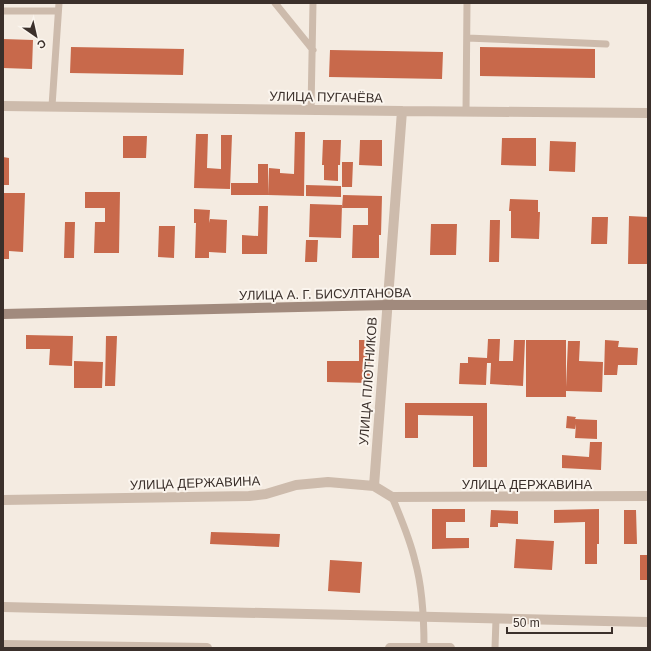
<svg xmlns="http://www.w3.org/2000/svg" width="651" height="651" viewBox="0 0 651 651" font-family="Helvetica,sans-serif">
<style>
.building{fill:#c8694b}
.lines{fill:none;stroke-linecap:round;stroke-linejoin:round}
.lane{stroke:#cdbbac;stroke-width:7}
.street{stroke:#cdbbac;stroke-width:10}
.secondary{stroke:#a18a7d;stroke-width:10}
.labels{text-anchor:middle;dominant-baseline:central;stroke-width:4;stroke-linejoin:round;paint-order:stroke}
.street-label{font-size:13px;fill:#3b302b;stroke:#fbf5ee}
</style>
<rect width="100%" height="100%" fill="#f4ebe1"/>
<path class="building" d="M 3,39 L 33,40 L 32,69 L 3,68 Z
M 71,47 L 184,49 L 183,75 L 70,73 Z
M 480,47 L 595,49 L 595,78 L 480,76 Z
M 330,50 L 443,52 L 442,79 L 329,77 Z
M 295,132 L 305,132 L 304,196 L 268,195 L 269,168 L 280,169 L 280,173 L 294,174 Z
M 196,134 L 208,134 L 207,168 L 221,169 L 221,135 L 232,135 L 230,189 L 194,188 Z
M 123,136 L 147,136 L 146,158 L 123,158 Z
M 502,138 L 536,138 L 536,166 L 501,165 Z
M 323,140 L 341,140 L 340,165 L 338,165 L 338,181 L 324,180 L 324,165 L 322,165 Z
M 360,140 L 382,140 L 382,166 L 359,165 Z
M 550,141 L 576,142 L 575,172 L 549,171 Z
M 3,157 L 9,158 L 9,185 L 3,185 Z
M 342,162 L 353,162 L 352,187 L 342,187 Z
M 258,164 L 268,164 L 268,195 L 231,195 L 231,183 L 258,183 Z
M 306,185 L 341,186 L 341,197 L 306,196 Z
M 85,192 L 120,192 L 119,253 L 94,253 L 95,222 L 105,222 L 105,208 L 85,208 Z
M 3,193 L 25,193 L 23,252 L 9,251 L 9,259 L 3,259 Z
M 343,195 L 382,196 L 381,235 L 379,235 L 379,258 L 352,258 L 353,225 L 368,225 L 368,208 L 342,208 Z
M 510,199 L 538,200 L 538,212 L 540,212 L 539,239 L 511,238 L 511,211 L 509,211 Z
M 310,204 L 342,205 L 341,238 L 309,237 Z
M 259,206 L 268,206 L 267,254 L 242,254 L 242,235 L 258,236 Z
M 194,209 L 210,210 L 209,223 L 210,219 L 227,220 L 226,253 L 209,252 L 209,258 L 195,258 L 196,223 L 194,223 Z
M 629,216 L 648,217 L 647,264 L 628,264 Z
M 592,217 L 608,217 L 607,244 L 591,244 Z
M 490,220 L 500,220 L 499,262 L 489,262 Z
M 65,222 L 75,222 L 74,258 L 64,258 Z
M 431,224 L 457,224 L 456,255 L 430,255 Z
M 159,226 L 175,226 L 174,258 L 158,257 Z
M 306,240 L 318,240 L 317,262 L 305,262 Z
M 26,335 L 73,336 L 72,366 L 49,365 L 50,349 L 26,349 Z
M 106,336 L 117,336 L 115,386 L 105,386 Z
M 488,339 L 500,339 L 499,361 L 513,361 L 514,340 L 525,340 L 523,386 L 490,384 L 491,363 L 487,363 L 486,385 L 459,384 L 460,363 L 468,363 L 468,357 L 487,358 Z
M 359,340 L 371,340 L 370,383 L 327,382 L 327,361 L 359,361 Z
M 526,340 L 566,340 L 566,387 L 568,341 L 580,341 L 579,361 L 603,362 L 602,392 L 566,391 L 566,397 L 526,397 Z
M 605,340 L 619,341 L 618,347 L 638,348 L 637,365 L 618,365 L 617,375 L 604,375 Z
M 74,361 L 103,362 L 102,388 L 74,388 Z
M 405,403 L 487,403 L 487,467 L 473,467 L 473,416 L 418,415 L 418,438 L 405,438 Z
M 567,416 L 576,417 L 575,419 L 597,420 L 597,439 L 575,438 L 576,424 L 575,429 L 566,428 Z
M 590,442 L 602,442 L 601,470 L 562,468 L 562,455 L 589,457 Z
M 432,509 L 465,509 L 465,522 L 446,522 L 446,538 L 469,538 L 469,548 L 432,549 Z
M 599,509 L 599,544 L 597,544 L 597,564 L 585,564 L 585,522 L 554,523 L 554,510 Z
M 491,510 L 518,511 L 518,524 L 498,523 L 498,527 L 490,527 Z
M 624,510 L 636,510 L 637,544 L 624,544 Z
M 211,532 L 280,534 L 279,547 L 210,544 Z
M 516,539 L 554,541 L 552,570 L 514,568 Z
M 640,555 L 648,555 L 648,580 L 640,580 Z
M 330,560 L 362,562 L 360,593 L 328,591 Z"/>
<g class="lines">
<path class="lane" d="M 275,3 L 313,50
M 3,11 L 58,11
M 467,38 L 606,44
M 52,106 L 59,3
M 311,110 L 313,3
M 466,112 L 467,3
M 392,497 C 401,518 410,539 415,561 C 423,589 424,619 424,647
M 495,648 L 496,619"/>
<path class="street" d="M 3,106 L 402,111 L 648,113
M 374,486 L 402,111
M 3,500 L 249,496 L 266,494 L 296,485 L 328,482 L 374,486 L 392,497 L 648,496
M 3,607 L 648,622
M 3,645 L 207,648
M 390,648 L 450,648"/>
<path class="secondary" d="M 3,314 L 387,305 L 648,305"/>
</g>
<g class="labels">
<g class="street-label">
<text transform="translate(326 97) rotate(1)">УЛИЦА ПУГАЧЁВА</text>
<text transform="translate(325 294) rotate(-1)">УЛИЦА А. Г. БИСУЛТАНОВА</text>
<text transform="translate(368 381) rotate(-86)">УЛИЦА ПЛОТНИКОВ</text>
<text transform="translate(195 483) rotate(-2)">УЛИЦА ДЕРЖАВИНА</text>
<text x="527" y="484">УЛИЦА ДЕРЖАВИНА</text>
</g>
</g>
<rect width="651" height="651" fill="none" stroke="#3b302b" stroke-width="8"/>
<g transform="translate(36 36) rotate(146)" stroke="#fbf5ee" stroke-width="3" paint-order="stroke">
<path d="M0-3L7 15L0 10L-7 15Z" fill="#3b302b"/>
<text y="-6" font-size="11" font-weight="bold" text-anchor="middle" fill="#3b302b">С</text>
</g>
<path d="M507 627v6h105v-6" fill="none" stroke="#3b302b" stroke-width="2"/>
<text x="513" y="627" font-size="12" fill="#3b302b" stroke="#fbf5ee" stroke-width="3" paint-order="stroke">50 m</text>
</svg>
